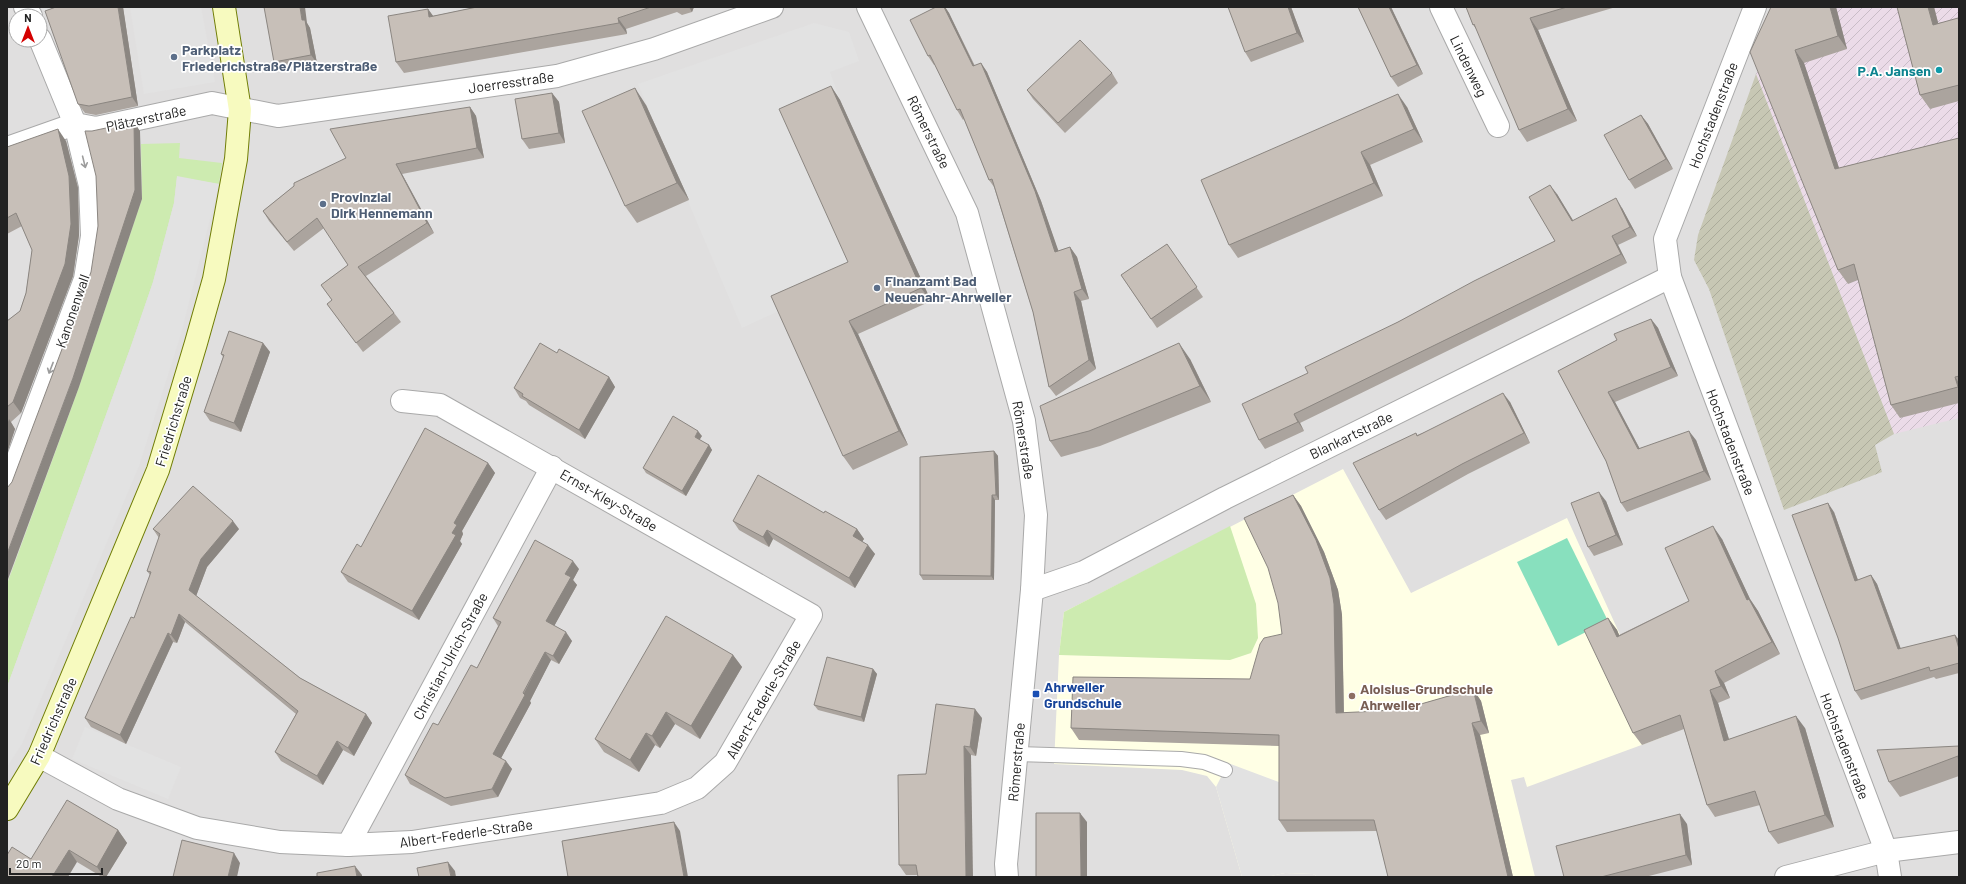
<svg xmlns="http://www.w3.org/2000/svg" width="1966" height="884" font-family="Barlow,sans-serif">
  <defs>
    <pattern id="industrial-furrows" width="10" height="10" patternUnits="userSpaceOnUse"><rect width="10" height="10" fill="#ebdbe8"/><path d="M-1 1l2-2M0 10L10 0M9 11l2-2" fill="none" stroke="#c9bcc7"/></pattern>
    <pattern id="construction-furrows" width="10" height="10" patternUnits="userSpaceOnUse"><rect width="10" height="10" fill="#c7c7b4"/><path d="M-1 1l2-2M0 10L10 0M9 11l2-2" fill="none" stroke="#abab9a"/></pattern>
  </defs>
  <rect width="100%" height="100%" fill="#f2efe9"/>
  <path fill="#e0dfdf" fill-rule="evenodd" d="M7,7h1952v870h-1952zM16,16h24v24h-24z"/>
  <polygon fill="url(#industrial-furrows)" points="1786,7 1959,7 1959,418 1894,434 1756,74"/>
  <polygon fill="#ffffe5" points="1343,469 1411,593 1567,518 1666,736 1527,787 1524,777 1511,780 1535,877 1318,877 1313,874 1285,873 1267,877 1242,877 1216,787 1207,776 1182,770 1054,764 1059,655 1064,612"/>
  <polygon fill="url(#construction-furrows)" points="1756,74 1894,434 1875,445 1882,472 1784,510 1709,289 1694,260 1698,235"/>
  <g fill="#cdebb0">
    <polygon points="180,143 179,158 222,163 219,184 177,177 174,203 153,282 131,346 7,687 7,584 79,387 142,199 141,144"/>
    <polygon points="1230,526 1256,604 1258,638 1251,653 1230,660 1059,655 1064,612"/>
  </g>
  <polygon fill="#88e0be" points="1567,538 1608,621 1558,646 1517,562"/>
  <g fill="#e2e2e2">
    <polygon points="130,7 201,7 215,82 144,94"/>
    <polygon points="814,23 849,32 859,61 830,72 840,100 789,123 857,275 742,328 638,84"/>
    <polygon points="177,176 219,184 181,334 139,466 22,744 7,767 7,687 131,346 153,282 174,203"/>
    <polygon points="85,727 181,767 168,799 72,759"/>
    <polygon points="1228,763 1287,785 1287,832 1343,831 1381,824 1393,877 1318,877 1313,874 1285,873 1267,877 1242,877 1216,787"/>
  </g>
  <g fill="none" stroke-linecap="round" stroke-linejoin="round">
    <defs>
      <polyline id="lane" points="1017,754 1181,759 1204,762 1225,770"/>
      <g id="street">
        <polyline points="25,7 31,16"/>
        <polyline points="868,7 967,213 1024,421 1036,515 1032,590 1006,864 1007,877"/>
        <polyline points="1441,7 1498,126"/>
        <polyline points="1755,7 1665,239 1670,277 1886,851 1890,877"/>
        <polyline points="7,148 75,124 96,128 212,103 278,116 557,76 654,49 772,7"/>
        <polyline points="7,487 85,279 92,236 90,186 75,124 40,39"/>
        <polyline points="1032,590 1084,572 1225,498 1670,277"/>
        <polyline points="39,756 118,799 197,828 280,842 348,845 412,842 661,803 697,788 725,763 811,615 440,405 402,401"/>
        <polyline points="348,845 552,467"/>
        <polyline points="1786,877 1886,851 1959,842"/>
      </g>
      <polyline id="secondary" points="7,809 39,756 158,470 196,343 214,279 236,159 240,110 224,7"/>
    </defs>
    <use href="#lane" stroke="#a9a9a9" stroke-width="16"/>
    <use href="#street" stroke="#a9a9a9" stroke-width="24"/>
    <use href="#secondary" stroke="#707d05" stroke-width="24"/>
    <use href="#lane" stroke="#fff" stroke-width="14"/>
    <use href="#street" stroke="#fff" stroke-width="22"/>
    <use href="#secondary" stroke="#f7fabf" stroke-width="22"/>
  </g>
  <g fill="#aba49e">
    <polygon points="123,7 138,106 96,115 85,113 78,104"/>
    <polygon points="477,7 694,7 692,12 682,15 677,12 626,29 627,34 404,73 396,62 428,9 433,16"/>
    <polygon points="936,7 945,7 949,13 975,66 981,63 987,72 1041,201 1058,251 1070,247 1077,257 1089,299 1081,301 1096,369 1056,396 1049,387 1033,312 994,187 989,180 964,119 963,120 957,110 935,65 934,65 928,56"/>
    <polygon points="1291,7 1304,42 1251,62 1245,52"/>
    <polygon points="1358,7 1391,7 1423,74 1398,87 1391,77"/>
    <polygon points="1466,7 1616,7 1538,30 1577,121 1527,142 1519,130 1477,30 1473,25"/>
    <polygon points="1771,7 1836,7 1847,49 1804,63 1839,168 1959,138 1959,403 1900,418 1891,405 1858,280 1848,284 1838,270"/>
    <polygon points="1897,7 1934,7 1938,23 1959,20 1959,101 1930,109 1920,95"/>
    <polygon points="307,23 310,28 317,63 280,70 274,62"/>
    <polygon points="1112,73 1118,83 1065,133 1033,99 1027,90"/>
    <polygon points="831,86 840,100 931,301 858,334 908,445 853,470 843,456 848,262"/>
    <polygon points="552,93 559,102 565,143 529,149 522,139"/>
    <polygon points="646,105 689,200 637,223 625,206"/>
    <polygon points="470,107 476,116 484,158 402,174 434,233 366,276 401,322 363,352 327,304 332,300 321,285 348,265 324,228 294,251 269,221 263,211 294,186"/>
    <polygon points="1407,107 1423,142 1370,165 1383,196 1238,258 1229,245"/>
    <polygon points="1641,115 1648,124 1673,169 1635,189 1629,180"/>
    <polygon points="66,141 78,188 79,235 73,276 21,413 11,422 15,429 7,453 7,321 20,311 26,293 32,250 22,226 7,234 7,147"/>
    <polygon points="1557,194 1573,221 1622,208 1637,236 1618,245 1627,263 1300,423 1304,431 1265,449 1259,440 1308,373 1398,322 1555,241"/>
    <polygon points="1167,244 1203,297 1157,328 1121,275"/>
    <polygon points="1651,319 1658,328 1678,376 1615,402 1640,449 1696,440 1711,480 1627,512 1621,503 1606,461 1558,371 1617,340"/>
    <polygon points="263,343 270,352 241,432 210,421 204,412 223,357 221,354"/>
    <polygon points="557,353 609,377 615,387 585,439 529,405 526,401 520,398 514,388"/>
    <polygon points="1190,359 1211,402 1100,446 1061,457 1050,441"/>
    <polygon points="1510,402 1530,443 1468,474 1386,520 1379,510 1417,435"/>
    <polygon points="702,436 699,440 709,445 712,450 686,496 646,473 643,468"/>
    <polygon points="994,451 998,456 999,500 995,500 994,580 923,580 920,575"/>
    <polygon points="488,463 495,473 462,531 463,534 460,541 462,544 419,620 348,582 341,572 361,547"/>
    <polygon points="1293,495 1301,506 1324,552 1338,590 1342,615 1344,713 1379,711 1414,706 1473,689 1481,701 1489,733 1480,735 1513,877 1388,877 1377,831 1287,832 1279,820 1279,746 1079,740 1071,728 1250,679 1282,634"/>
    <polygon points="1606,501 1623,545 1594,556 1588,547"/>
    <polygon points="1834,512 1858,580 1871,575 1877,584 1901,649 1955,635 1959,640 1959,673 1936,679 1934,677 1861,700 1855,691"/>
    <polygon points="733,521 857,529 864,539 862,541 875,554 855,588 773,539 769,547 739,530"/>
    <polygon points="153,529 239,529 207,567 196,596 300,678 366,714 372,723 354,756 343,750 323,785 281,761 275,752 296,714 185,622 177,643 173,642 126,744 91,727 85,718 134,618 150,575 147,571 159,538"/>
    <polygon points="1722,539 1750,599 1758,611 1780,654 1724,683 1730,698 1718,703 1729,739 1805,728 1834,827 1778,844 1769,832 1760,805 1715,817 1707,805 1684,729 1642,745 1633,733 1608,618 1617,630 1619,635 1689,601"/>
    <polygon points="579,569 573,580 577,585 554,626 572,641 559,664 551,660 530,701 531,703 501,758 512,769 498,797 451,806 410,784 405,775 477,668 498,626 493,618"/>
    <polygon points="733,655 742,667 700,739 675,724 660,748 655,745 639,772 604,752 595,739"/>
    <polygon points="873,669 877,674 864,722 818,710 814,705"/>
    <polygon points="982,718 976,756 971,755 917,875 906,875 899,865 926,774"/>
    <polygon points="1959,746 1959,776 1900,797 1889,782"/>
    <polygon points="1687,824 1692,865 1645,877 1564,877"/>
    <polygon points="118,830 127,843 106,877 102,877 77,862 31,859"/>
  </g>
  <g fill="#8b8681">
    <polygon points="118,7 123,7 138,106 132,97"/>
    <polygon points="300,7 305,7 307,23 310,28 317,63 311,55 302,20"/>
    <polygon points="689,7 694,7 692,12"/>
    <polygon points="944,7 945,7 949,13 979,76 973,66"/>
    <polygon points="1288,7 1291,7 1304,42 1297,33"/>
    <polygon points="1389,7 1391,7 1423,74 1417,65"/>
    <polygon points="1830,7 1836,7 1847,49 1838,36"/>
    <polygon points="1928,7 1934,7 1942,38 1933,25"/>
    <polygon points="428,9 436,20 429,17"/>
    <polygon points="618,18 626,29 627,34 619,23"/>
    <polygon points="1530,18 1538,30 1577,121 1568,109"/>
    <polygon points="1795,50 1804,63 1844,183 1835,169"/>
    <polygon points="981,63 987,72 1041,201 1062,261 1055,252"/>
    <polygon points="831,86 840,100 931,301 921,288"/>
    <polygon points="635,88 646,105 689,200 677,183"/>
    <polygon points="552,93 559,102 565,143 559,133"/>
    <polygon points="1398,94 1407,107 1423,142 1414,129"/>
    <polygon points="470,107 476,116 484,158 477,148"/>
    <polygon points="1641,115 1648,124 1673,169 1666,159"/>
    <polygon points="134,122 140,131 142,199 79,387 7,582 7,554 73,378"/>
    <polygon points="58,129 66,141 78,188 79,235 73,276 21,413 13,402"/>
    <polygon points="1361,152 1370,165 1383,196 1374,183"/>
    <polygon points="396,164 402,174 434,233 427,223"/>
    <polygon points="1550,185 1557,194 1579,230 1572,221"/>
    <polygon points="1616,198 1622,208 1637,236 1630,227"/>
    <polygon points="1612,236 1618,245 1627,263 1621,254"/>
    <polygon points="1070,247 1077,257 1089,299 1082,289"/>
    <polygon points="1074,292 1081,301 1096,369 1089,360"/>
    <polygon points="1651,319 1658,328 1678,376 1671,367"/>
    <polygon points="849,321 858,334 908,445 899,431"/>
    <polygon points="263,343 270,352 241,432 234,423"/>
    <polygon points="1179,343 1190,359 1211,402 1200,386"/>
    <polygon points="609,377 615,387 585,439 579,430"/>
    <polygon points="1955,377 1959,383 1959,389 1958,387"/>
    <polygon points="1608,392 1615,402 1645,459 1638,449"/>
    <polygon points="1503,393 1510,402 1530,443 1524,433"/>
    <polygon points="1294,414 1300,423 1304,431 1298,422"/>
    <polygon points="9,419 15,429 7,453 7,425"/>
    <polygon points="698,431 702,436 698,442 695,437"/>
    <polygon points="1689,431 1696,440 1711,480 1704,471"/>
    <polygon points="709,445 712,450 686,496 682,491"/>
    <polygon points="994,451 998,456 999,500 996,495"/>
    <polygon points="488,463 495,473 462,531 463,534 460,541 462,544 419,620 412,611 452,533 454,523"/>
    <polygon points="1599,492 1606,501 1623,545 1616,535"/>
    <polygon points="992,495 995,500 994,580 991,576"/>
    <polygon points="1293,495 1301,506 1324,552 1338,590 1342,615 1344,725 1336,713"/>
    <polygon points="1828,503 1834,512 1861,589 1855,581"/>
    <polygon points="233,521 239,529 207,567 195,599 189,590 201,559"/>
    <polygon points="1713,526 1722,539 1750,599 1758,611 1780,654 1772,642 1747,600"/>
    <polygon points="857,529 864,539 860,545 853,536"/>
    <polygon points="767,530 773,539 769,547 763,537"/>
    <polygon points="868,545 875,554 855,588 849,578"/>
    <polygon points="573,561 579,569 573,580 577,585 552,630 546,621 565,574"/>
    <polygon points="1871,575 1877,584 1904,658 1898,649"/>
    <polygon points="179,614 185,622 177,643 171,635"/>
    <polygon points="1608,618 1617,630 1625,649 1617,637"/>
    <polygon points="566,632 572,641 559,664 553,656"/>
    <polygon points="168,633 173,642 126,744 120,735"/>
    <polygon points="1955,635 1959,640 1959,649"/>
    <polygon points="545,652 551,660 530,701 531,703 499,762 493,754"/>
    <polygon points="733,655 742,667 700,739 691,726"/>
    <polygon points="873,669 877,674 864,722 861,717"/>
    <polygon points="1715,671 1724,683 1730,698 1721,686"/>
    <polygon points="1473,689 1481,701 1489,733 1481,721"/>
    <polygon points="1710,690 1718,703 1733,753 1724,741"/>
    <polygon points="975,709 982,718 976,756 970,747"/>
    <polygon points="666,712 675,724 660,748 652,736"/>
    <polygon points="366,714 372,723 354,756 348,748"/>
    <polygon points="1796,716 1805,728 1834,827 1825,815"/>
    <polygon points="1472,723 1480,735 1513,877 1508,877"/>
    <polygon points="646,733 655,745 639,772 630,760"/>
    <polygon points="337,741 343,750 323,785 317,776"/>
    <polygon points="964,746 971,755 973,877 966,877"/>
    <polygon points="506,761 512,769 498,797 492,789"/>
    <polygon points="1080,813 1087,822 1087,877 1081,877"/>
    <polygon points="1680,814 1687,824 1692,865 1686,855"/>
    <polygon points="674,822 680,831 688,877 684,877"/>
    <polygon points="118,830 127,843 106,877 104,877 97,867"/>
    <polygon points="69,850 77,862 68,877 52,877"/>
    <polygon points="234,853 240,863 237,877 228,877"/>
    <polygon points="448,862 455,871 456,877 451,877"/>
    <polygon points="355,866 362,875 362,877 357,877"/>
  </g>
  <g fill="#c7bfb8" stroke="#8b8681">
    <polygon points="56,7 118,7 132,97 89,106 78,104 45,11"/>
    <polygon points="264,7 300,7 302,20 305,20 311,55 274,62"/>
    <polygon points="477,7 651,7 618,18 619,23 396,62 388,16 428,9 429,17"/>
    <polygon points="936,7 944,7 973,66 981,63 1035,191 1055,252 1070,247 1082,289 1074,292 1089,360 1049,387 1033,312 992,179 989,180 960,109 957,110 930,55 928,56 910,20"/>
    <polygon points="1228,7 1288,7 1297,33 1245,52"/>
    <polygon points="1358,7 1389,7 1417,65 1391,77"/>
    <polygon points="1466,7 1567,7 1530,18 1568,109 1519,130 1474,24 1473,25"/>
    <polygon points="1771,7 1830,7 1838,36 1795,50 1835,169 1959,138 1959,376 1955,377 1958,387 1891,405 1854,264 1838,270 1750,52"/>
    <polygon points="1897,7 1928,7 1933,25 1958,18 1959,22 1959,85 1920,95"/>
    <polygon points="1080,40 1112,73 1058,123 1027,90"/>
    <polygon points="831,86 921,288 849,321 899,431 843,456 771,296 848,262 779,109"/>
    <polygon points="635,88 677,183 625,206 582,111"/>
    <polygon points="552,93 559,133 522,139 515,99"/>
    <polygon points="1398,94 1414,129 1361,152 1374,183 1229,245 1201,180"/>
    <polygon points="470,107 477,148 396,164 427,223 358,267 394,313 356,343 327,304 332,300 321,285 348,265 317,218 287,242 263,211 294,186 294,183 346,158 330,129"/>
    <polygon points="1641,115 1666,159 1629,180 1604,135"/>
    <polygon points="134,122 135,190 73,378 7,554 7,488 12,482 91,272 98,226 96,176 85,131 92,131"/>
    <polygon points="58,129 69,176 71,224 65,264 13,402 7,407 7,321 20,311 26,293 32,250 16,213 7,218 7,147"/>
    <polygon points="1550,185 1572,221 1616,198 1630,227 1612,236 1621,254 1294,414 1298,422 1259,440 1242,404 1308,373 1305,367 1398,322 1474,281 1555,241 1529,197"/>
    <polygon points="1167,244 1197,287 1151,319 1121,275"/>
    <polygon points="1651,319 1671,367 1608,392 1638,449 1689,431 1704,471 1621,503 1606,461 1558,371 1617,340 1614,334"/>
    <polygon points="229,331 263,343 234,423 204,412 224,355 221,354"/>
    <polygon points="540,343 557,353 559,349 609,377 579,430 522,396 523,394 514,388"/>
    <polygon points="1179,343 1200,386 1089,431 1050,441 1040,406"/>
    <polygon points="1503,393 1524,433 1462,464 1379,510 1353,463 1416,433 1417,436"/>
    <polygon points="673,416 698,431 695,437 709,445 682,491 643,468"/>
    <polygon points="425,428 488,463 454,523 457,525 452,533 456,535 412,611 341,572 357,544 361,547"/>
    <polygon points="994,451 996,495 992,495 991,576 920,575 920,457"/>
    <polygon points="758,475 824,513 825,511 857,529 853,536 868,545 849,578 767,530 763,537 733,521"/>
    <polygon points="193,486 233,521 201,559 189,590 300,678 366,714 348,748 337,741 317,776 275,752 298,711 179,614 171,635 168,633 120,735 85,718 131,617 134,618 151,572 147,571 160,534 153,529"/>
    <polygon points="1599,492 1616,535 1588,547 1571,503"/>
    <polygon points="1293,495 1316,540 1330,578 1334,604 1336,713 1379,711 1414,706 1473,689 1481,721 1472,723 1508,877 1388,877 1374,820 1279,820 1279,735 1071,728 1073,677 1250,679 1260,644 1264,638 1282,634 1278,603 1268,568 1244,518"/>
    <polygon points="1828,503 1855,581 1871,575 1898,649 1955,635 1959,649 1959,663 1930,671 1929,667 1855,691 1838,638 1792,515"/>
    <polygon points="1713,526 1747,600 1749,599 1772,642 1715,671 1721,686 1710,690 1724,741 1796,716 1825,815 1769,832 1755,791 1707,805 1680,715 1633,733 1584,630 1608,618 1617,637 1689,601 1665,548"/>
    <polygon points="535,540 573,561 565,574 571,577 546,621 566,632 553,656 545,652 523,693 525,695 493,754 506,761 492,789 445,798 405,775 433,723 438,725 471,665 477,668 501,622 493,618"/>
    <polygon points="666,616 733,655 691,726 666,712 652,736 646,733 630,760 595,739"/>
    <polygon points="827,657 873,669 861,717 814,705"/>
    <polygon points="936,704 975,709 970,747 964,746 966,877 918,877 916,865 899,865 898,775 926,774"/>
    <polygon points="1959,746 1959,763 1958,756 1889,782 1877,750"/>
    <polygon points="67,800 118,830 97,867 69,850 52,877 7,877 7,855 12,847 31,859"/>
    <polygon points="1036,813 1080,813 1081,877 1036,877"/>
    <polygon points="1680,814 1686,855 1601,877 1564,877 1556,846"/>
    <polygon points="674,822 684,877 568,877 562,841"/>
    <polygon points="182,840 234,853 228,877 173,877"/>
    <polygon points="448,862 451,877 419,877 417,868"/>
    <polygon points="355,866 357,877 317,877 317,873"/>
  </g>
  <defs><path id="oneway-shaft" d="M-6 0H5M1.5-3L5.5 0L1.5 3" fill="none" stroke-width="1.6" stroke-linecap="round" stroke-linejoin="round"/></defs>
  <g stroke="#9c9c9c">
    <use href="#oneway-shaft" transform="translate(84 162) rotate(76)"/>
    <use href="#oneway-shaft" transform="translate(51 368) rotate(111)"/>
  </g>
  <g fill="#5c6f8a" stroke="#fff" stroke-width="1.5">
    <circle cx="174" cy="57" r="4"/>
    <circle cx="323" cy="204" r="4"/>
    <circle cx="877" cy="288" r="4"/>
  </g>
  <circle fill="#0f9aa8" stroke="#fff" stroke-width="1.5" cx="1939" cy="70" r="4"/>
  <rect fill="#1a4fb4" stroke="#fff" stroke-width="1.5" x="1032" y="690" width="8" height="8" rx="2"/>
  <circle fill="#8d6e63" stroke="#fff" stroke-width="1.5" cx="1352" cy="696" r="4"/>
  <g text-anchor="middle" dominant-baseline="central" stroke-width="3.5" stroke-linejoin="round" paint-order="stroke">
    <g font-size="14" font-weight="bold" fill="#4e5e75" stroke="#fff" text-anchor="start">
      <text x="182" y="49">Parkplatz<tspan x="182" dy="16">Friederichstraße/Plätzerstraße</tspan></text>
      <text x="331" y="196">Provinzial<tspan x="331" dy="16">Dirk Hennemann</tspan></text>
      <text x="885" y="280">Finanzamt Bad<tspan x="885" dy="16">Neuenahr-Ahrweiler</tspan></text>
    </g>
    <g font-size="14" fill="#222" stroke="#fff">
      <text transform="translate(1469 66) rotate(64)">Lindenweg</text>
      <text transform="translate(511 82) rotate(-8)">Joerresstraße</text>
      <text transform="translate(1713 115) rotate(-69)">Hochstadenstraße</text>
      <text transform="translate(146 118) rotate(-12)">Plätzerstraße</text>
      <text transform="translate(929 132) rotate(64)">Römerstraße</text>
      <text transform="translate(72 311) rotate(-71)">Kanonenwall</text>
      <text transform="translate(173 421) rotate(-73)">Friedrichstraße</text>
      <text transform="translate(1351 435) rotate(-26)">Blankartstraße</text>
      <text transform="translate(1024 440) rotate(81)">Römerstraße</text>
      <text transform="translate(1731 442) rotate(69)">Hochstadenstraße</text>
      <text transform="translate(609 500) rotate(30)">Ernst-Kley-Straße</text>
      <text transform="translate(450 656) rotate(-62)">Christian-Ulrich-Straße</text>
      <text transform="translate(763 699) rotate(-60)">Albert-Federle-Straße</text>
      <text transform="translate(53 721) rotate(-66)">Friedrichstraße</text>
      <text transform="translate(1845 746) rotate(69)">Hochstadenstraße</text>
      <text transform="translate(1016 762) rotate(-85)">Römerstraße</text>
      <text transform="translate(466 833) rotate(-8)">Albert-Federle-Straße</text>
    </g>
    <g font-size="14" font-weight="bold" fill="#0d838f" stroke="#fff" text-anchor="end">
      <text x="1931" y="70">P.A. Jansen</text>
    </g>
    <g font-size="14" font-weight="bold" fill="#164399" stroke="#fff" text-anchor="start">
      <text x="1044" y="686">Ahrweiler<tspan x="1044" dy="16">Grundschule</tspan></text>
    </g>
    <g font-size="14" font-weight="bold" fill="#785e54" stroke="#fff" text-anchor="start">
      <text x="1360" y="688">Aloisius-Grundschule<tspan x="1360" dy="16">Ahrweiler</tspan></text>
    </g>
  </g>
  <rect width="1966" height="884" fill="none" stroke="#222222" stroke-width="16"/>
  <g transform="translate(28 28)"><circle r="19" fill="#ffffff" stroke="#a7a7a7"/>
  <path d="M0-3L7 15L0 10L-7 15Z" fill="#d40000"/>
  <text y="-6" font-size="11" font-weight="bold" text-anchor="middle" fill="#222222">N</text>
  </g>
  <path d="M10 868v6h92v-6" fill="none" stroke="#222222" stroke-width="2"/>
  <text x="16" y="868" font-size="12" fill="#222222" stroke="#ffffff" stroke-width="3" paint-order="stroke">20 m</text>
</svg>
